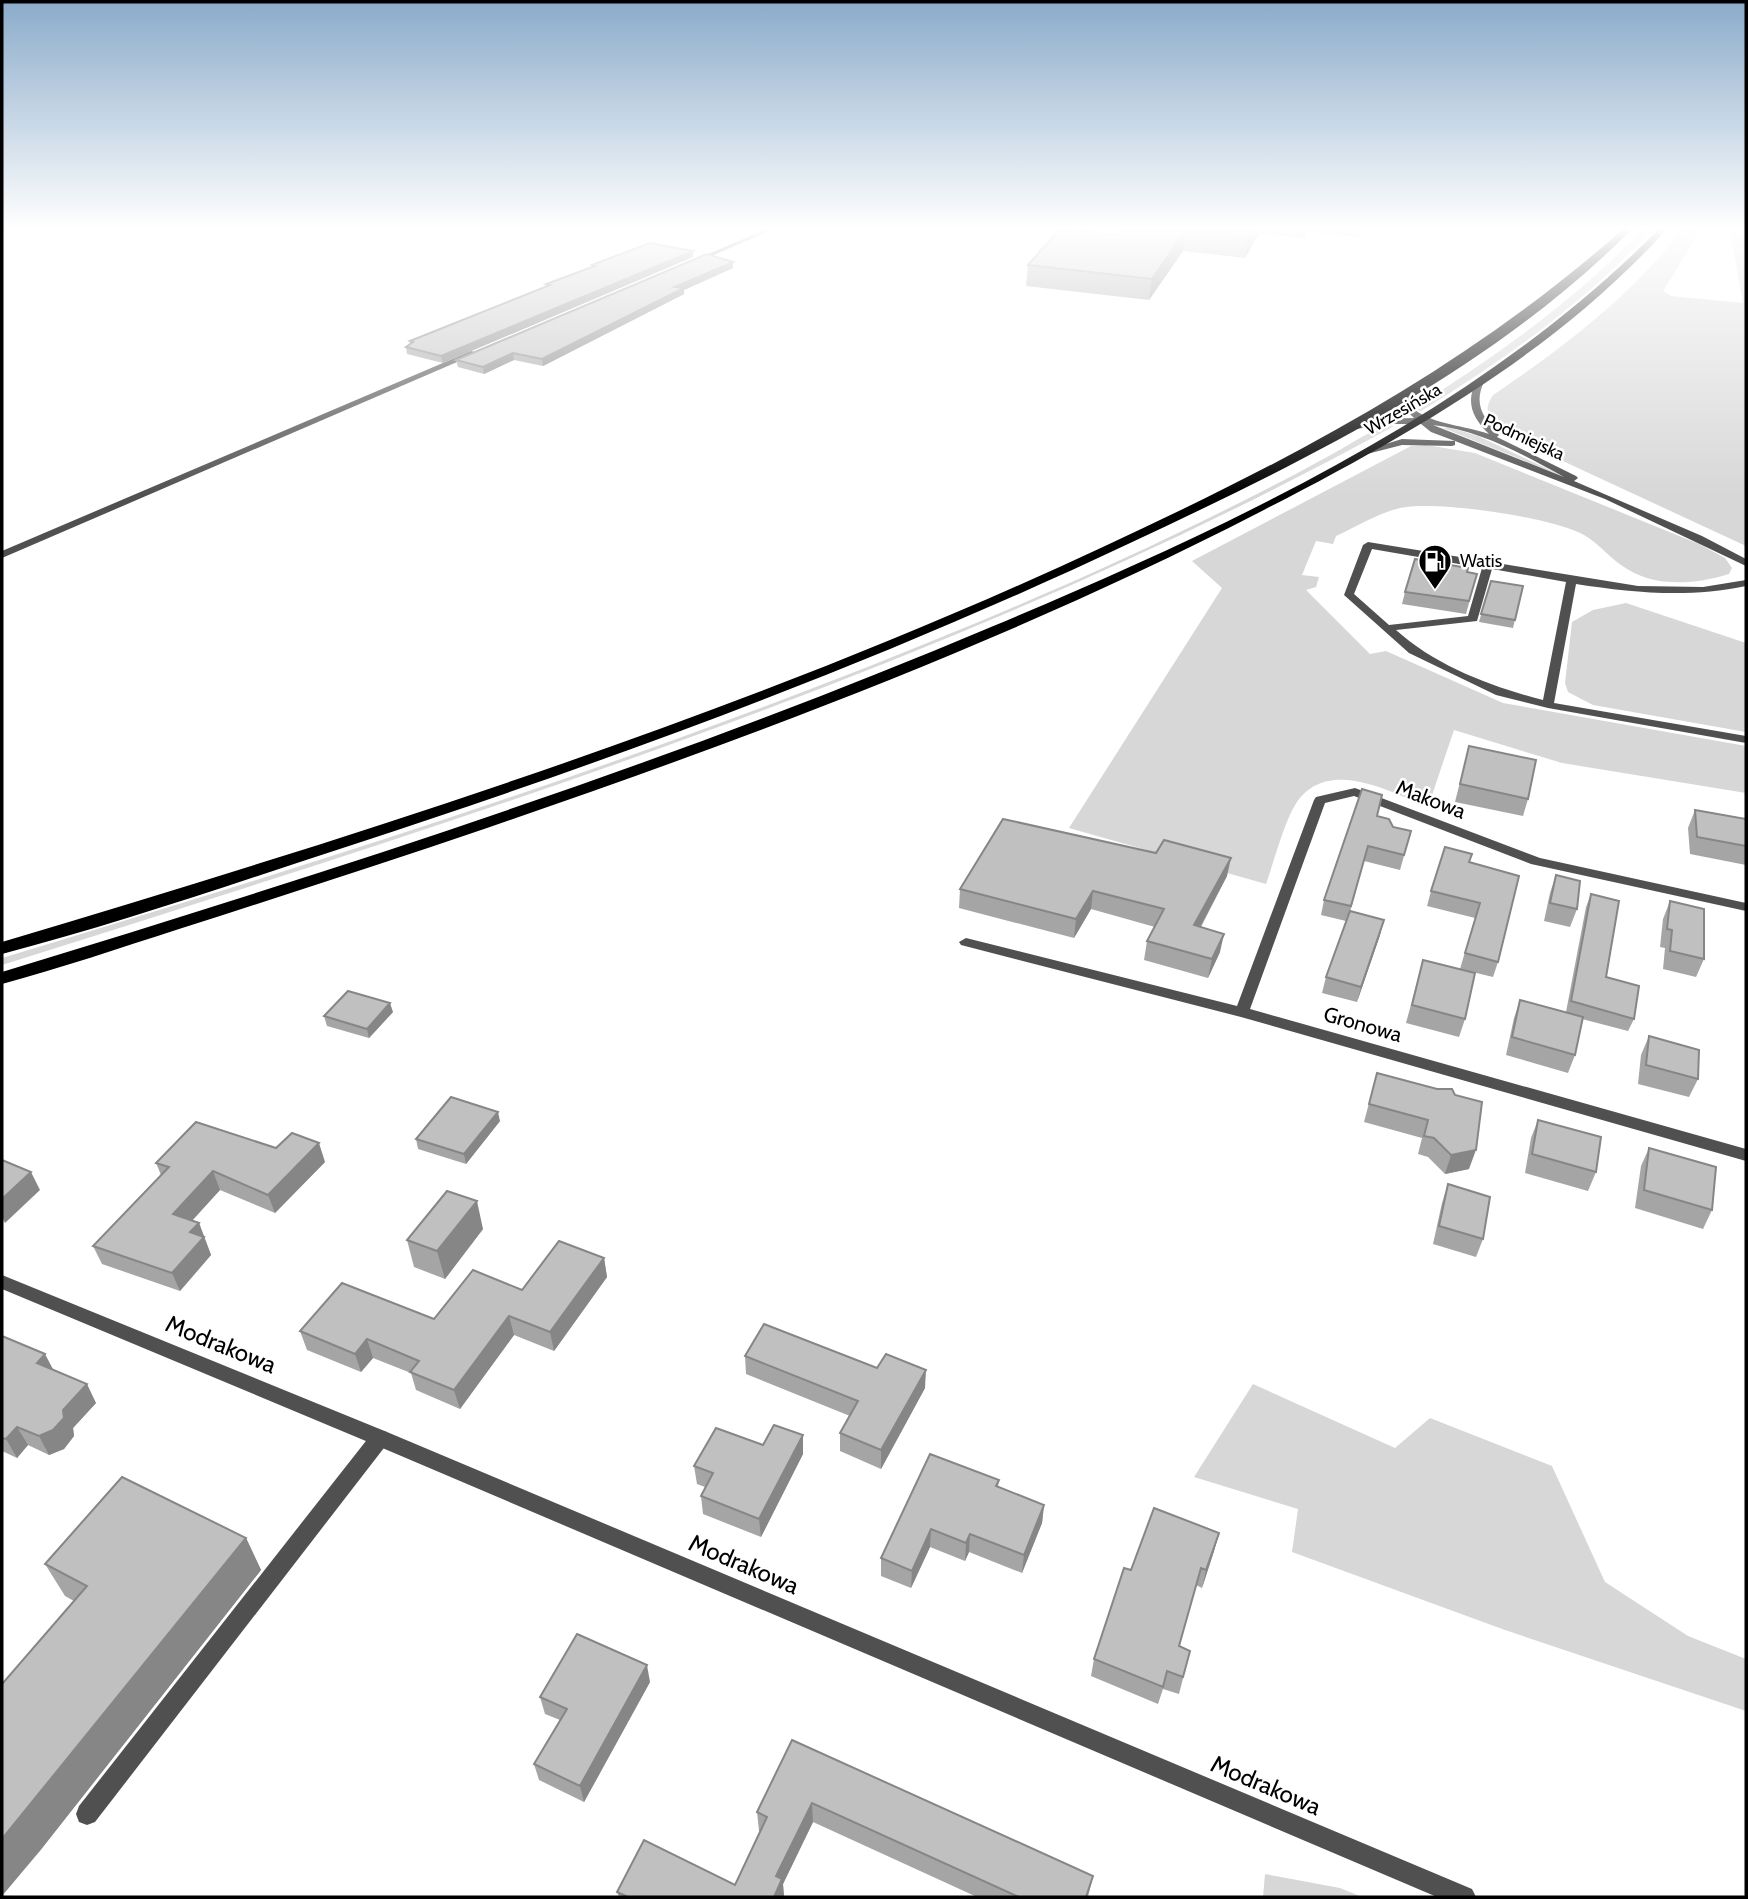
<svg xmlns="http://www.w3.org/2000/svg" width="1748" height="1899" font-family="Cabin,sans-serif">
  <rect width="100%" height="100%" fill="#fff"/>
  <g fill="#d7d7d7">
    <path d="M1642,230h9c-66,73 -146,129 -230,181l-4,-1v-4c82,-52 158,-106 225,-176z"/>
    <path d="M1680,230h21l-38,61 8,5 72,7 -13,-73h11l5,17v299l-235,-109c-16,-12 -32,-22 -18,-42 60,-40 147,-105 187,-165z"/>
    <path d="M1386,426h8c-439,241 -917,389 -1392,539v-7c329,-99 657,-203 974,-335 89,-37 178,-77 265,-121 28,-14 57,-29 86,-45 19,-10 38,-24 59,-31z"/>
    <polygon points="1448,427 1478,436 1567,478 1443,428"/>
    <path d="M1426,445l49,8 224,91 26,14 7,10 -3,6c-35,11 -77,14 -108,-9 -13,-9 -24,-23 -37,-30 -32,-18 -149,-35 -184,-27 -22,5 -44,19 -64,28l-3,8 -17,-3 -14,34 17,2 -3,10 -10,3 64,64 16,-3 117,52 243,43v47l-184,-30 -108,-33 -26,77c-38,-15 -99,-50 -131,-5 -12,17 -23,60 -31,82l-197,-56 153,-240 -30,-27 219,-115z"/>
    <polygon points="1626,603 1746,643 1746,732 1593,705 1568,692 1565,683 1572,622 1593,610"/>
    <polygon points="1253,1384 1395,1448 1430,1418 1552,1466 1605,1582 1688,1636 1746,1659 1746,1711 1505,1630 1292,1552 1298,1509 1194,1477"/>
    <polygon points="1265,1874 1340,1888 1362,1897 1263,1897"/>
  </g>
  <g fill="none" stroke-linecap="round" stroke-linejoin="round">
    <g fill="#505050" fill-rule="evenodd">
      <path d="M1368,542l270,44 65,1 43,-7v6c-57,12 -112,7 -170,-2l-22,119 192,33v7l-198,-35 -52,-13 -87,-42 -65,-58 19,-50zM1372,549l110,19 -14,48 -79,9 -35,-31zM1492,569l74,13 -23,118c-51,-13 -107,-34 -147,-70l81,-9z"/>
      <polygon points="380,1430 387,1432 389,1438 387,1444 95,1822 87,1825 79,1822 76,1814 79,1806 373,1432"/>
    </g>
    <g fill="#505050" fill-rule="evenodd">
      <polygon points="764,230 772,230 695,263 690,262"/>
      <polygon points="471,351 478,353 2,558 2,551"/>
      <polygon points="1355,788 1540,858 1746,903 1746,911 1531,864 1354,796 1325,803 1250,1009 1746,1149 1746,1161 1241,1017 961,945 959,942 966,938 1237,1006 1314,800 1316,797"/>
      <polygon points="2,1275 387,1432 1472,1889 1476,1897 1437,1897 373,1444 2,1289"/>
    </g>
    <path fill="#505050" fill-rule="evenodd" d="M1477,380l7,2c-11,23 0,36 15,53l-2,2 79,39 2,2 -4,3 128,55 44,23v7l-141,-67 -150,-58v4l-3,1 -50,-1 -35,9 -4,-3 39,-12 53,2 -24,-9 -10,-8h-38l-31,6 -4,-3 35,-8 31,-1 -7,-7v-19l4,-2 4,2v18c18,14 51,16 74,24 -17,-16 -24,-33 -12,-54zM1433,425c47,5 91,30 131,52z"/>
    <g fill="#000" fill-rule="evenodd">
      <path d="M1622,230h9c-139,140 -326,231 -503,314 -250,118 -510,214 -773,300 -117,38 -234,79 -353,110v-12c374,-112 748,-230 1103,-396 189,-88 360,-177 517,-316z"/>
      <path d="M1658,230h8c-112,124 -262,208 -408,283 -247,127 -509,225 -771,315 -103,35 -205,68 -308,101 -59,19 -118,39 -177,55v-12c334,-102 667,-209 989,-345 234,-98 486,-214 667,-397z"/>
    </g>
  </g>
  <g fill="#a5a5a5">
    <polygon points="1121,230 1362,230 1359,237 1307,232 1304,238 1259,233 1245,258 1183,251 1149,300 1026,286 1028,265 1117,235"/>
    <polygon points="693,257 443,363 407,354 406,347 410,344 410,341 547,287 546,284 592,267 592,265"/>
    <polygon points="733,262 733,268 684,290 684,294 543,366 514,360 484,374 458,367 456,360"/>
    <polygon points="1477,574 1466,614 1402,604 1405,592"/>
    <polygon points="1491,581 1523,586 1513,628 1479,622"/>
    <polygon points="1469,746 1528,799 1523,816 1455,802"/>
    <polygon points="1695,810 1746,819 1746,865 1690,854 1688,828"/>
    <polygon points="1377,816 1393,827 1411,831 1400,870 1364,861 1350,912 1380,935 1357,1002 1322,993 1326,977 1346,921 1321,915 1324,900"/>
    <polygon points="1469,862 1498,962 1493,977 1460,969 1475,918 1427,906 1431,891"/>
    <polygon points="1556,875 1577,909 1570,927 1544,921 1550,893"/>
    <polygon points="1227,876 1201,927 1220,952 1208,978 1144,960 1147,941 1155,927 1091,909 1074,938 959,908 960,889"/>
    <polygon points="1591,894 1606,977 1634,1019 1628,1031 1582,1019 1575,1055 1568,1073 1506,1055 1514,1018 1520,1000 1566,1012 1586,907"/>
    <polygon points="1670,901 1704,959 1696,977 1663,969 1665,948 1660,947 1663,919"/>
    <polygon points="1423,960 1465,1019 1459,1037 1406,1023"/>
    <polygon points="393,1012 369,1038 327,1026 324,1016"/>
    <polygon points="1649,1036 1698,1079 1689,1097 1638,1084 1641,1055"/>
    <polygon points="1377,1073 1437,1089 1469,1169 1445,1174 1428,1157 1418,1154 1422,1138 1364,1122"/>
    <polygon points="1538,1120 1596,1172 1588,1191 1525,1173 1531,1138"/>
    <polygon points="500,1121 466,1164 418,1149 416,1139"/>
    <polygon points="276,1148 325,1162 275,1213 220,1190 192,1220 199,1223 211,1255 180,1291 102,1264 93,1246 161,1175 156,1163"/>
    <polygon points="1649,1148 1712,1210 1703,1229 1635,1208 1641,1166"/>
    <polygon points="1448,1184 1483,1239 1476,1257 1433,1244 1442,1203"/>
    <polygon points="483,1229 445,1279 414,1267 407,1240"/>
    <polygon points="604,1258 607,1277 554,1351 514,1335 460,1409 416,1390 411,1373 373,1358 361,1372 307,1350 300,1331 434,1319 522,1290"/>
    <polygon points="2,1336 54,1370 96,1403 73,1428 74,1436 64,1449 49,1455 28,1445 17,1458 2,1451"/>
    <polygon points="745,1356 925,1388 881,1469 840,1451 840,1433 850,1416 746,1374"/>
    <polygon points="803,1435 803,1454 761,1537 703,1514 701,1496 705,1487 697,1484 694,1466 763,1445"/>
    <polygon points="999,1480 998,1487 1044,1505 1042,1523 1022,1573 969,1552 965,1561 930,1547 911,1588 881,1576 881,1558"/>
    <polygon points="1219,1533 1214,1551 1202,1588 1196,1585 1179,1647 1190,1651 1179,1694 1163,1689 1158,1704 1091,1676 1094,1659 1131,1570"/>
    <polygon points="246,1538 261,1570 39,1852 74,1601 65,1596 45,1564"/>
    <polygon points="650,1682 584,1802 539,1780 534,1764 560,1720 545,1714 540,1697"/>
    <polygon points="792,1740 1093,1876 1088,1897 977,1897 813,1822 783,1884 784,1897 619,1897 617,1892 735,1885 760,1832 759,1831 757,1812"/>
  </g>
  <g fill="#868686">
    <polygon points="1252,230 1260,230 1259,233 1245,258 1248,237"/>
    <polygon points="1185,231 1183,251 1149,300 1152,279"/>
    <polygon points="693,251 693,257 443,363 441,356"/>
    <polygon points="733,262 733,268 684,290 684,294 543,366 542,359 675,287"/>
    <polygon points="513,353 514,360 484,374 483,367"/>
    <polygon points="1231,858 1227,876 1191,944 1194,925"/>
    <polygon points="1093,891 1091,909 1074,938 1076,919"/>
    <polygon points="1384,920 1380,935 1357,1002 1361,987"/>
    <polygon points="1224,934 1220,952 1208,978 1212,959"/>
    <polygon points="390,1003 393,1012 369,1038 367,1029"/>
    <polygon points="498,1112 500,1121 466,1164 464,1154"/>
    <polygon points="319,1143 325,1162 275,1213 268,1195"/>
    <polygon points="1476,1150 1469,1169 1445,1174 1451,1155"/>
    <polygon points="213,1171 220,1190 181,1233 173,1214"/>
    <polygon points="31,1172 40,1190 5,1223 2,1217 2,1199"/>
    <polygon points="477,1201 483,1229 445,1279 437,1251"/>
    <polygon points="199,1223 211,1255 180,1291 172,1273 190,1232"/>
    <polygon points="604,1258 607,1277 554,1351 550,1332"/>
    <polygon points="509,1316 514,1335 460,1409 454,1390"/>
    <polygon points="367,1339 373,1358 361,1372 355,1354"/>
    <polygon points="45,1354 55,1373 37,1363"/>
    <polygon points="926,1370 925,1388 881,1469 881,1450"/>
    <polygon points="87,1384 96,1403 73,1428 74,1436 64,1449 49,1455 39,1436"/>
    <polygon points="17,1427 28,1445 17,1458 6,1439"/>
    <polygon points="803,1435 803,1454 761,1537 759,1519"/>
    <polygon points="1044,1505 1042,1523 1022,1573 1024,1555"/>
    <polygon points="931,1529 930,1547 911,1588 912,1571"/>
    <polygon points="1219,1533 1214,1551 1202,1588 1206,1570"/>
    <polygon points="970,1534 969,1552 965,1561 966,1543"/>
    <polygon points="246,1538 261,1570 39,1852 2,1896 2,1839"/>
    <polygon points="647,1665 650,1682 584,1802 580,1786"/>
    <polygon points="812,1803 813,1822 783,1884 784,1897 774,1897 776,1876"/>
  </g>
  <g fill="#c0c0c0" stroke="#868686" stroke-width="2">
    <polygon points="1059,230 1071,230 1117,235 1121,230 1252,230 1248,237 1185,231 1152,279 1028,265"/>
    <polygon points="650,243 693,251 441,356 406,347 413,342 410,341 550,285 546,284 595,266 592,265"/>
    <polygon points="707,254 733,262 675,287 684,288 542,359 513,353 483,367 456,360"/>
    <polygon points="1415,559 1468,568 1467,572 1477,574 1469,601 1405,592"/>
    <polygon points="1491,581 1523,586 1515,620 1481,614"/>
    <polygon points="1469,746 1536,760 1528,799 1460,784"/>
    <polygon points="1362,789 1382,795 1377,816 1389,819 1393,827 1411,831 1404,855 1368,846 1351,906 1324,900"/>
    <polygon points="1695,810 1746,819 1746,846 1697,837"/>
    <polygon points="1003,819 1156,853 1164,840 1231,858 1194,925 1224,934 1212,959 1147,941 1164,909 1093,891 1076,919 960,889"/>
    <polygon points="1445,847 1472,854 1469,862 1519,876 1498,962 1465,953 1480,903 1431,891"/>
    <polygon points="1556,875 1580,881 1577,909 1550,903"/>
    <polygon points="1591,894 1619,901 1606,977 1639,986 1634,1019 1571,1001"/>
    <polygon points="1670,901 1704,909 1704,959 1670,951 1672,930 1667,929"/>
    <polygon points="1350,911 1384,920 1361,987 1326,977"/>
    <polygon points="1423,960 1475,973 1465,1019 1412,1005"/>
    <polygon points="348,991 390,1003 367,1029 324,1016"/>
    <polygon points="1520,1000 1583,1017 1575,1055 1512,1037"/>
    <polygon points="1649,1036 1699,1050 1698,1079 1646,1065"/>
    <polygon points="1377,1073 1437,1089 1452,1089 1455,1095 1482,1102 1476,1150 1451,1155 1434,1138 1424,1136 1428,1120 1369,1104"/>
    <polygon points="451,1097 498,1112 464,1154 416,1139"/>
    <polygon points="1538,1120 1601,1137 1596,1172 1532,1154"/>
    <polygon points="196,1122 276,1148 292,1133 319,1143 268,1195 213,1171 173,1214 199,1223 190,1232 204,1237 172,1273 93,1246 169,1167 156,1163"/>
    <polygon points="1649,1148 1716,1167 1712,1210 1644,1190"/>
    <polygon points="2,1160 31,1172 2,1199"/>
    <polygon points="1448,1184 1490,1197 1483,1239 1439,1226"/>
    <polygon points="447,1191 477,1201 437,1251 407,1240"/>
    <polygon points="559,1241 604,1258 550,1332 509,1316 454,1390 410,1372 419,1361 367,1339 355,1354 300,1331 342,1283 434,1319 473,1270 522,1290"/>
    <polygon points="764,1324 877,1368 886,1354 926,1370 881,1450 840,1433 858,1401 745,1356"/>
    <polygon points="2,1336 45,1354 37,1363 87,1384 63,1410 64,1418 53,1430 39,1436 17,1427 6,1439 2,1438"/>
    <polygon points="774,1425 803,1435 759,1519 701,1496 713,1473 694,1466 716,1428 763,1445"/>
    <polygon points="930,1454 999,1480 996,1486 1044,1505 1024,1555 970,1534 966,1543 931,1529 912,1571 881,1558"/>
    <polygon points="122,1477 246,1538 2,1839 2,1684 87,1586 45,1564"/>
    <polygon points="1154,1508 1219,1533 1206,1570 1201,1568 1179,1646 1190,1651 1183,1677 1167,1671 1163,1687 1094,1659 1124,1568 1131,1570"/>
    <polygon points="577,1634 647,1665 580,1786 534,1764 567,1709 540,1697"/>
    <polygon points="792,1740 1093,1876 1086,1897 1019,1897 812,1803 776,1876 782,1879 774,1897 628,1897 617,1892 644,1840 735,1885 767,1817 757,1812"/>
  </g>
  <linearGradient id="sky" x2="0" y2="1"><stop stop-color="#8aabca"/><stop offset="0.46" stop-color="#fff"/><stop offset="1" stop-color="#fff" stop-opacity="0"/></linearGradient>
  <rect width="1748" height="496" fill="url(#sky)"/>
  <defs>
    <symbol id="fuel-pin" viewBox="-11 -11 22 30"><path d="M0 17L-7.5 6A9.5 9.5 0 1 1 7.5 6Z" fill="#000" stroke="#fff"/><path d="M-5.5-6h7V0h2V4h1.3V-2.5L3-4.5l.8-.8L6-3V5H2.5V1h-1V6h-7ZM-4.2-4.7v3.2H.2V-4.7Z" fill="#fff"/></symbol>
  </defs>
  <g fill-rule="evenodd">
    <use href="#fuel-pin" x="1416" y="542" width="38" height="52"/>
  </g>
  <g text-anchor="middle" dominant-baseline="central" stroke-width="5" stroke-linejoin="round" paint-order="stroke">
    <g font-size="18" fill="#000" stroke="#fff">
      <text transform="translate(1403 409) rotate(-30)">Wrzesińska</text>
      <text transform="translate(1524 437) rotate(25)">Podmiejska</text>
    </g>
    <g font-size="18" fill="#000" stroke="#fff" text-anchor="start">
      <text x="1460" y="561">Watis</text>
    </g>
    <g font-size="21" fill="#000" stroke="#fff">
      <text transform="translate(1431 799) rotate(21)">Makowa</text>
      <text transform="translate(1363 1024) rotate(16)">Gronowa</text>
    </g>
    <g font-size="24" fill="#000" stroke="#fff">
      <text transform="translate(221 1344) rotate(22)">Modrakowa</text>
      <text transform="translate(744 1564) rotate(23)">Modrakowa</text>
      <text transform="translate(1266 1785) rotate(23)">Modrakowa</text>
    </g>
  </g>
  <rect width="1748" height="1899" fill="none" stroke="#000000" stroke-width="7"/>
</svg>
